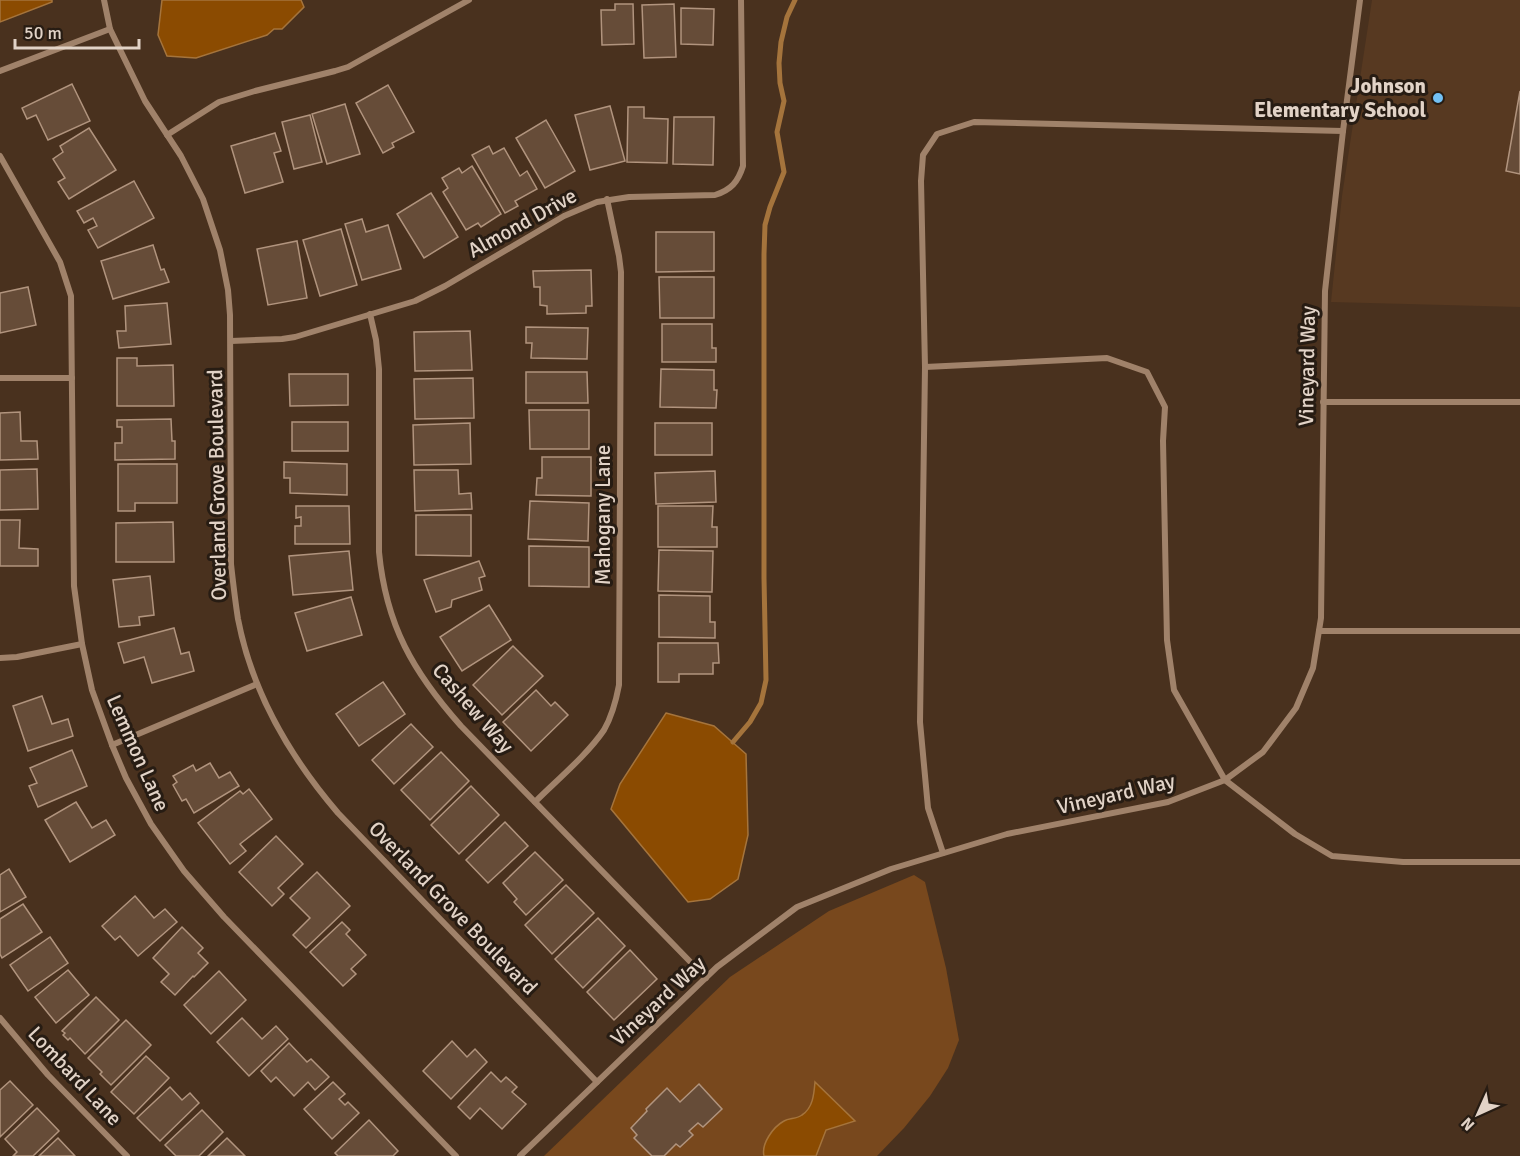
<svg xmlns="http://www.w3.org/2000/svg" width="1520" height="1156" font-family="Signika,sans-serif">
  <rect width="100%" height="100%" fill="#49311e"/>
  <polygon fill="#573921" points="1372,0 1520,0 1520,307 1331,302 1342,196"/>
  <polygon fill="#78481d" points="914,875 925,882 946,968 959,1040 948,1068 930,1096 904,1128 877,1156 544,1156 730,977 829,911"/>
  <g fill="#8b4b01" stroke="#a5743c" stroke-width="1.5">
    <polygon points="0,0 52,0 52,2 0,22"/>
    <polygon points="162,0 301,0 304,7 282,29 274,29 267,35 196,58 167,56 158,35"/>
    <polygon points="666,713 714,726 746,754 748,835 738,879 710,899 688,902 611,809 620,784"/>
    <path d="M815,1082l40,39 -29,9 -10,26h-52c-3,-12 9,-29 20,-35 5,-3 13,-2 18,-6 11,-7 12,-21 13,-33z"/>
  </g>
  <g fill="none" stroke-linecap="round" stroke-linejoin="round">
    <polyline stroke="#a5743c" stroke-width="5" points="733,742 750,722 761,703 766,680 764,578 764,254 765,225 770,207 784,172 777,132 784,101 780,83 779,63 781,42 787,17 795,0"/>
  </g>
  <g fill="#664c38" stroke="#b1947e" stroke-width="1.5">
    <polygon points="615,4 633,4 634,44 602,45 601,10 615,10"/>
    <polygon points="674,4 676,57 644,58 642,5"/>
    <polygon points="681,8 714,9 713,45 681,44"/>
    <polygon points="72,84 90,121 48,140 36,115 27,119 22,108"/>
    <polygon points="388,85 414,132 392,143 394,147 383,153 356,103"/>
    <polygon points="1520,91 1520,174 1506,171"/>
    <polygon points="345,104 360,154 327,164 312,114"/>
    <polygon points="610,106 625,161 590,170 575,115"/>
    <polygon points="628,107 644,107 644,118 668,119 667,163 627,162"/>
    <polygon points="310,115 322,162 294,169 282,122"/>
    <polygon points="674,117 714,117 713,165 673,164"/>
    <polygon points="546,120 575,171 545,188 516,138"/>
    <polygon points="89,128 116,170 69,199 58,182 65,178 53,159 63,152 60,146"/>
    <polygon points="275,133 281,151 274,153 283,182 245,193 231,146"/>
    <polygon points="489,146 493,154 504,148 520,176 527,171 537,189 515,201 518,206 505,213 472,155"/>
    <polygon points="472,166 501,214 481,227 478,223 466,230 443,192 448,188 442,178 459,168 462,173"/>
    <polygon points="134,181 154,218 98,248 88,230 97,226 93,218 84,223 77,211"/>
    <polygon points="431,193 458,237 424,258 397,214"/>
    <polygon points="362,219 366,232 388,225 401,269 362,280 345,224"/>
    <polygon points="341,229 357,285 320,296 303,240"/>
    <polygon points="656,232 714,232 714,271 656,272"/>
    <polygon points="297,241 307,298 268,305 257,249"/>
    <polygon points="153,245 161,270 164,269 169,282 113,299 101,261"/>
    <polygon points="591,270 592,306 586,306 586,313 547,314 547,306 540,305 540,287 534,287 533,271"/>
    <polygon points="659,277 714,277 714,318 660,318"/>
    <polygon points="28,287 36,325 0,333 0,293"/>
    <polygon points="167,303 171,344 119,348 117,331 126,331 125,306"/>
    <polygon points="662,324 712,324 712,348 716,348 716,362 662,362"/>
    <polygon points="526,327 588,328 587,359 531,358 532,343 526,343"/>
    <polygon points="470,331 472,370 415,371 414,332"/>
    <polygon points="117,358 137,358 137,366 173,365 174,406 117,406"/>
    <polygon points="661,369 714,370 714,390 717,390 716,408 660,407"/>
    <polygon points="526,372 587,372 588,403 526,403"/>
    <polygon points="289,374 348,374 348,405 290,406"/>
    <polygon points="473,378 474,418 415,419 414,379"/>
    <polygon points="529,410 589,410 589,449 530,449"/>
    <polygon points="20,412 21,441 37,441 38,459 0,460 0,413"/>
    <polygon points="171,419 172,441 175,441 175,459 115,460 115,443 122,443 122,427 117,427 117,420"/>
    <rect x="292" y="422" width="56" height="29"/>
    <polygon points="470,423 471,464 414,465 413,425"/>
    <rect x="655" y="423" width="57" height="32"/>
    <polygon points="542,457 591,457 591,496 536,495 537,478 542,478"/>
    <polygon points="284,462 347,464 347,495 290,493 290,478 284,478"/>
    <polygon points="118,464 177,464 177,503 135,503 135,511 118,511"/>
    <polygon points="37,469 38,509 0,510 0,470"/>
    <polygon points="414,470 458,470 459,494 471,493 472,509 415,511"/>
    <polygon points="715,471 716,502 656,504 655,473"/>
    <polygon points="530,501 589,503 588,541 528,539"/>
    <polygon points="296,506 349,506 350,544 295,544 295,526 301,526 301,517 296,518"/>
    <polygon points="658,506 713,506 712,527 717,527 717,547 658,547"/>
    <polygon points="416,515 471,515 471,556 416,555"/>
    <polygon points="0,520 20,520 19,548 38,549 38,566 0,566"/>
    <polygon points="173,522 174,562 116,562 116,523"/>
    <polygon points="529,546 589,547 589,587 529,586"/>
    <polygon points="659,550 713,551 712,592 658,591"/>
    <polygon points="349,551 353,590 293,595 289,556"/>
    <polygon points="479,561 485,576 479,578 482,590 452,600 451,607 436,612 424,580"/>
    <polygon points="150,576 154,615 139,617 140,625 119,627 113,580"/>
    <polygon points="659,595 710,596 710,622 715,622 715,638 659,637"/>
    <polygon points="351,597 362,635 307,651 295,613"/>
    <polygon points="489,605 511,640 462,671 440,637"/>
    <polygon points="174,628 181,654 189,652 194,671 152,683 144,657 124,663 118,643"/>
    <polygon points="658,643 718,643 719,663 713,663 713,674 679,674 679,682 658,682"/>
    <polygon points="513,646 543,676 502,715 473,685"/>
    <polygon points="383,682 405,714 359,746 336,714"/>
    <polygon points="536,690 551,706 555,702 568,715 531,751 503,722"/>
    <polygon points="42,696 52,724 68,719 73,736 28,751 13,706"/>
    <polygon points="411,724 433,747 394,784 372,760"/>
    <polygon points="72,750 87,786 38,807 29,786 37,783 30,768"/>
    <polygon points="441,752 469,781 430,820 401,790"/>
    <polygon points="210,763 219,778 230,772 239,786 194,813 186,799 182,801 173,785 177,782 173,776 193,765 196,771"/>
    <polygon points="471,786 499,815 459,854 431,825"/>
    <polygon points="249,789 272,819 240,844 246,851 230,864 198,823 240,791 243,794"/>
    <polygon points="76,802 92,828 106,820 115,835 70,862 45,820"/>
    <polygon points="505,822 528,846 488,883 466,860"/>
    <polygon points="276,836 303,864 278,888 284,894 272,906 239,872"/>
    <polygon points="535,852 563,880 526,915 514,902 517,899 503,883"/>
    <polygon points="9,869 26,897 0,912 0,875"/>
    <polygon points="317,872 350,906 306,948 293,935 310,918 290,898"/>
    <polygon points="566,885 594,913 552,954 525,925"/>
    <polygon points="135,896 154,918 165,909 177,922 138,956 120,936 115,940 102,926"/>
    <polygon points="23,904 42,932 2,958 0,954 0,919"/>
    <polygon points="598,918 625,946 583,988 555,959"/>
    <polygon points="342,922 350,930 346,934 366,955 351,969 356,974 343,986 310,952"/>
    <polygon points="182,927 203,948 198,953 208,963 194,977 193,976 175,995 161,982 169,974 153,958"/>
    <polygon points="50,937 68,963 28,991 10,965"/>
    <polygon points="630,950 657,979 614,1020 587,992"/>
    <polygon points="68,970 89,995 56,1023 35,997"/>
    <polygon points="219,971 246,1000 211,1034 184,1005"/>
    <polygon points="96,997 119,1020 85,1054 70,1038 68,1040 63,1035 65,1033 62,1031"/>
    <polygon points="242,1018 262,1039 276,1026 288,1039 249,1076 217,1042"/>
    <polygon points="126,1020 151,1045 111,1085 100,1074 102,1072 88,1058"/>
    <polygon points="452,1041 467,1057 475,1049 487,1062 451,1099 423,1071"/>
    <polygon points="289,1043 307,1062 311,1059 329,1077 315,1090 308,1082 294,1096 276,1077 271,1082 261,1071"/>
    <polygon points="146,1056 169,1078 134,1114 111,1092"/>
    <polygon points="491,1072 501,1082 506,1077 517,1087 512,1092 526,1104 502,1129 480,1108 470,1119 458,1107"/>
    <polygon points="10,1081 33,1105 0,1137 0,1090"/>
    <polygon points="333,1082 345,1094 339,1099 345,1105 348,1102 359,1113 332,1139 304,1109"/>
    <polygon points="699,1084 722,1109 703,1127 698,1123 689,1131 693,1135 680,1147 676,1144 664,1156 652,1156 634,1138 637,1135 631,1128 647,1111 646,1109 667,1088 680,1102"/>
    <polygon points="170,1087 182,1100 190,1093 199,1103 160,1141 137,1118"/>
    <polygon points="37,1108 59,1131 33,1156 13,1156 17,1152 5,1139"/>
    <polygon points="202,1110 223,1132 199,1156 176,1156 165,1145"/>
    <polygon points="369,1120 398,1151 393,1156 338,1156 335,1153"/>
    <polygon points="58,1138 75,1156 39,1156"/>
    <polygon points="227,1138 245,1156 208,1156"/>
  </g>
  <g fill="none" stroke-linecap="round" stroke-linejoin="round">
    <g stroke="#a0826a" stroke-width="6">
      <path d="M104,0l6,29 35,72 36,55 22,43 17,51 8,40 2,25 1,249c2,18 4,36 7,55 14,73 52,138 100,194l259,269"/>
      <polyline points="0,71 110,29"/>
      <polyline points="167,135 219,102 255,91 335,71 348,67 469,0"/>
      <polyline points="0,156 60,262 71,296 74,586 82,644 92,690 112,745 126,778 151,824 184,871 224,917 456,1156"/>
      <path d="M370,314l6,26 3,29v183c7,73 34,120 82,174l245,252"/>
      <path d="M231,341l51,-2 13,-2 120,-36 30,-15 119,-70 33,-14 32,-5 86,-2c16,-5 23,-13 28,-29l-2,-166"/>
      <polyline points="925,367 1107,358 1147,372 1165,407 1163,441 1167,640 1174,690 1225,780 1295,834 1332,856 1403,862 1520,862"/>
      <polyline points="0,378 72,378"/>
      <polyline points="1323,402 1520,402"/>
      <polyline points="1319,631 1520,631"/>
      <polyline points="0,658 17,657 82,644"/>
      <polyline points="112,745 257,684"/>
      <path d="M535,802c22,-22 52,-47 69,-72 8,-14 12,-29 15,-45l2,-413 -2,-16 -12,-57"/>
      <polyline points="943,853 928,808 920,722 925,367 921,181 923,155 937,134 974,122 1343,131"/>
      <polyline points="0,1018 48,1075 127,1156"/>
      <polyline points="520,1156 717,967 797,907 891,869 1007,834 1168,802 1225,780 1263,752 1296,708 1313,668 1321,618 1325,291 1343,131 1360,0"/>
    </g>
  </g>
  <circle fill="#73c1f5" stroke="#271c13" stroke-width="2" cx="1438" cy="98" r="6"/>
  <g text-anchor="middle" dominant-baseline="central" stroke-width="6" stroke-linejoin="round" paint-order="stroke">
    <g font-size="21" font-weight="bold" fill="#e2d3c7" stroke="#271c13" text-anchor="end">
      <text x="1426" y="86">Johnson<tspan x="1426" dy="24">Elementary School</tspan></text>
    </g>
    <g font-size="21" fill="#e2d3c7" stroke="#271c13">
      <text transform="translate(522 223) rotate(-29)">Almond Drive</text>
      <text transform="translate(1307 366) rotate(-89)">Vineyard Way</text>
      <text transform="translate(217 485) rotate(-91)">Overland Grove Boulevard</text>
      <text transform="translate(603 515) rotate(-90)">Mahogany Lane</text>
      <text transform="translate(473 708) rotate(49)">Cashew Way</text>
      <text transform="translate(138 753) rotate(66)">Lemmon Lane</text>
      <text transform="translate(1116 794) rotate(-13)">Vineyard Way</text>
      <text transform="translate(453 908) rotate(46)">Overland Grove Boulevard</text>
      <text transform="translate(658 1001) rotate(-43)">Vineyard Way</text>
      <text transform="translate(75 1076) rotate(47)">Lombard Lane</text>
    </g>
  </g>
  <g transform="translate(1478 1114) rotate(225)" stroke="#271c13" stroke-width="4.5" paint-order="stroke">
  <path d="M0-4.5L10 22L0 15L-10 22Z" fill="#e2d3c7"/>
  <text y="-9" font-size="16" font-weight="bold" text-anchor="middle" fill="#e2d3c7">N</text>
  </g>
  <path d="M15 39v9h124v-9" fill="none" stroke="#e2d3c7" stroke-width="3"/>
  <text x="24" y="39" font-size="18" fill="#e2d3c7" stroke="#271c13" stroke-width="4.5" paint-order="stroke">50 m</text>
</svg>
